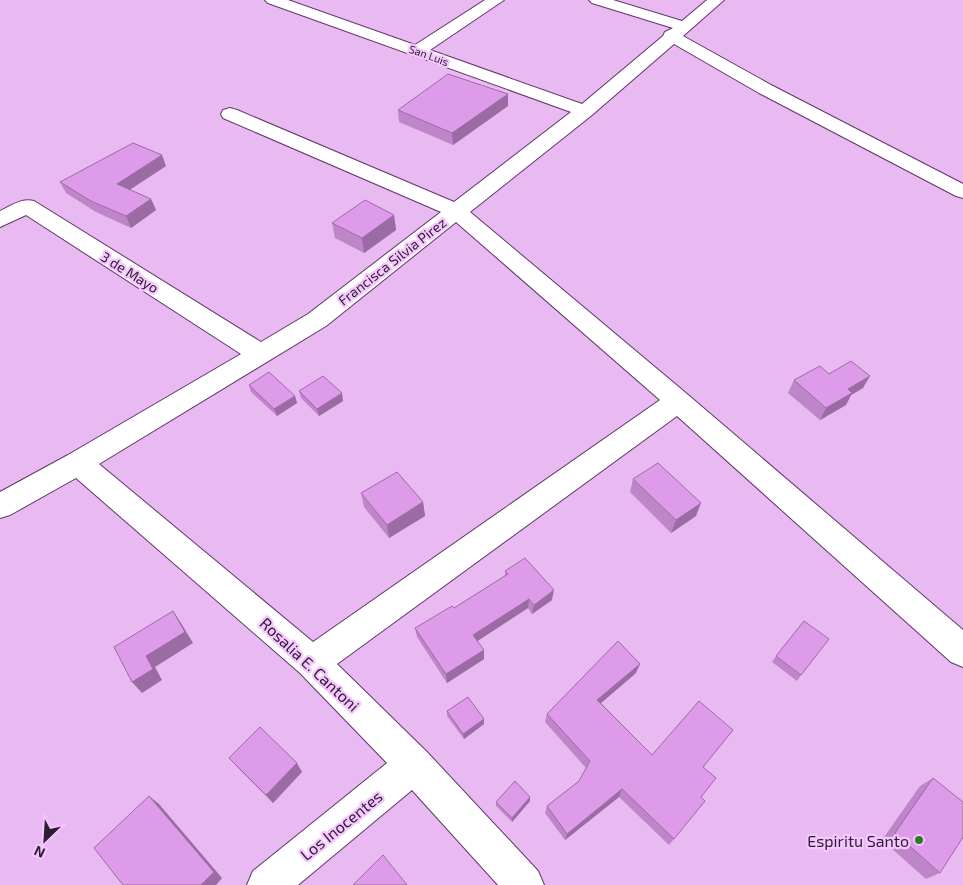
<svg xmlns="http://www.w3.org/2000/svg" width="963" height="885" font-family="'Exo 2',sans-serif">
  <rect width="100%" height="100%" fill="#e9b9f2"/>
  <g fill="none" stroke-linecap="round" stroke-linejoin="round">
    <defs>
      <path id="minor" d="M265,0h23l127,45 70,-45h19l-74,50 152,54 81,-68 2,-4 8,-4 -81,-25 -3,-3h24l69,21 25,-21h17l-41,36 88,49 192,99v14l-7,-2 -197,-103 -85,-49 -82,71 -122,97 217,182 276,236v37l-12,-5 -274,-246 -340,248 90,88 111,119 6,14h-46l-86,-95 -114,95h-51l6,-14 134,-108 -87,-90 -224,-195 -66,37 -10,3v-26l68,-37 173,-101 -215,-139 -26,12v-16c11,-5 21,-13 34,-10l227,141 47,-28 133,-102 -218,-94 -2,-4 2,-4 7,-2 7,2 217,92 117,-90 -303,-109zM456,222l204,178 -347,242 -214,-178 227,-138z"/>
    </defs>
    <use href="#minor" stroke="#603768" stroke-width="2"/>
    <use href="#minor" fill="#fff" fill-rule="evenodd"/>
  </g>
  <g fill="#bf85c9">
    <polygon points="508,94 508,106 453,145 399,122 398,110"/>
    <polygon points="166,166 130,190 151,199 156,210 131,228 96,212 66,193 60,182"/>
    <polygon points="394,215 396,230 364,253 335,238 332,223"/>
    <polygon points="829,374 863,388 851,395 846,405 820,420 788,393 794,380"/>
    <polygon points="249,385 295,396 297,403 277,416 251,392"/>
    <polygon points="299,391 343,401 319,416 301,398"/>
    <polygon points="633,479 696,516 671,533 630,492"/>
    <polygon points="361,493 423,502 425,516 389,538 364,507"/>
    <polygon points="505,571 552,600 532,614 528,608 477,641 484,659 447,683 417,637 415,628 454,608 505,576"/>
    <polygon points="776,656 801,675 797,681 772,662"/>
    <polygon points="636,673 601,703 652,755 733,730 703,767 701,797 674,839 669,845 619,797 565,840 545,813 547,806 579,781 586,768 545,722 547,714"/>
    <polygon points="447,711 484,724 464,739 447,716"/>
    <polygon points="229,758 302,772 273,803 237,767"/>
    <polygon points="933,778 940,873 926,879 882,840 920,786"/>
    <polygon points="530,801 512,822 496,806 496,802"/>
  </g>
  <g fill="#9b6ca4">
    <polygon points="508,94 508,106 453,145 452,133"/>
    <polygon points="162,155 166,166 121,195 117,184"/>
    <polygon points="151,199 156,210 131,228 126,216"/>
    <polygon points="394,215 396,230 364,253 362,238"/>
    <polygon points="870,376 863,388 851,395 846,405 820,420 826,408 848,389"/>
    <polygon points="342,393 343,401 319,416 317,409"/>
    <polygon points="295,396 297,403 277,416 274,409"/>
    <polygon points="423,502 425,516 389,538 387,525"/>
    <polygon points="701,503 696,516 671,533 676,520"/>
    <polygon points="554,590 552,600 532,614 534,605"/>
    <polygon points="529,599 528,608 473,644 473,635"/>
    <polygon points="173,611 181,623 193,643 155,667 162,680 142,693 132,682 146,656"/>
    <polygon points="484,650 484,659 447,683 446,674"/>
    <polygon points="640,664 636,673 594,709 597,700"/>
    <polygon points="484,719 484,724 464,739 463,734"/>
    <polygon points="297,763 302,772 273,803 266,795"/>
    <polygon points="622,789 619,797 565,840 567,834"/>
    <polygon points="149,796 159,804 222,878 216,885 201,885"/>
    <polygon points="530,797 530,801 512,822 512,818"/>
  </g>
  <g fill="#de9bea" stroke="#9b6ca4">
    <polygon points="448,74 508,94 452,133 398,110"/>
    <polygon points="133,143 162,155 117,184 151,199 126,216 91,201 60,182"/>
    <polygon points="365,200 394,215 362,238 332,223"/>
    <polygon points="851,361 870,376 848,389 852,393 826,408 794,380 820,366 829,374"/>
    <polygon points="269,372 295,396 274,409 249,385"/>
    <polygon points="323,376 342,393 317,409 299,391"/>
    <polygon points="658,463 701,503 676,520 633,479"/>
    <polygon points="397,472 423,502 387,525 361,493"/>
    <polygon points="525,558 554,590 534,605 529,599 473,635 484,650 446,674 415,628 452,606 454,608 508,574 505,571"/>
    <polygon points="173,611 185,632 146,656 153,669 132,682 114,647"/>
    <polygon points="804,621 829,639 801,675 776,656"/>
    <polygon points="618,641 640,664 597,700 652,755 699,701 733,730 703,767 716,778 701,797 705,801 674,839 622,789 567,834 547,806 579,781 590,761 547,714"/>
    <polygon points="468,697 484,719 463,734 447,711"/>
    <polygon points="260,727 297,763 266,795 229,758"/>
    <polygon points="933,778 963,802 963,837 940,873 895,833"/>
    <polygon points="515,781 530,797 512,818 496,802"/>
    <polygon points="149,796 214,872 201,885 123,885 94,848"/>
    <polygon points="383,855 407,885 353,885"/>
  </g>
  <circle fill="#2e7a21" stroke="#f6c6ff" stroke-width="2" cx="919" cy="840" r="5"/>
  <g text-anchor="middle" dominant-baseline="central" stroke-width="4.5" stroke-linejoin="round" paint-order="stroke">
    <g font-size="11" fill="#2e1c32" stroke="#f6c6ff">
      <text transform="translate(429 55) rotate(20)">San Luis</text>
    </g>
    <g font-size="14" fill="#2e1c32" stroke="#f6c6ff">
      <text transform="translate(392 261) rotate(-38)">Francisca Silvia Pirez</text>
      <text transform="translate(130 272) rotate(32)">3 de Mayo</text>
    </g>
    <g font-size="16" fill="#2e1c32" stroke="#f6c6ff">
      <text transform="translate(310 664) rotate(43)">Rosalia E. Cantoni</text>
      <text transform="translate(341 825) rotate(-39)">Los Inocentes</text>
    </g>
    <g font-size="16" fill="#2e1c32" stroke="#f6c6ff" text-anchor="end">
      <text x="909" y="840">Espiritu Santo</text>
    </g>
  </g>
  <g transform="translate(45 840) rotate(205)" stroke="#f6c6ff" stroke-width="4" paint-order="stroke">
  <path d="M0-4L9 19L0 12L-9 19Z" fill="#2e1c32"/>
  <text y="-8" font-size="14" font-weight="bold" text-anchor="middle" fill="#2e1c32">N</text>
  </g>
</svg>
